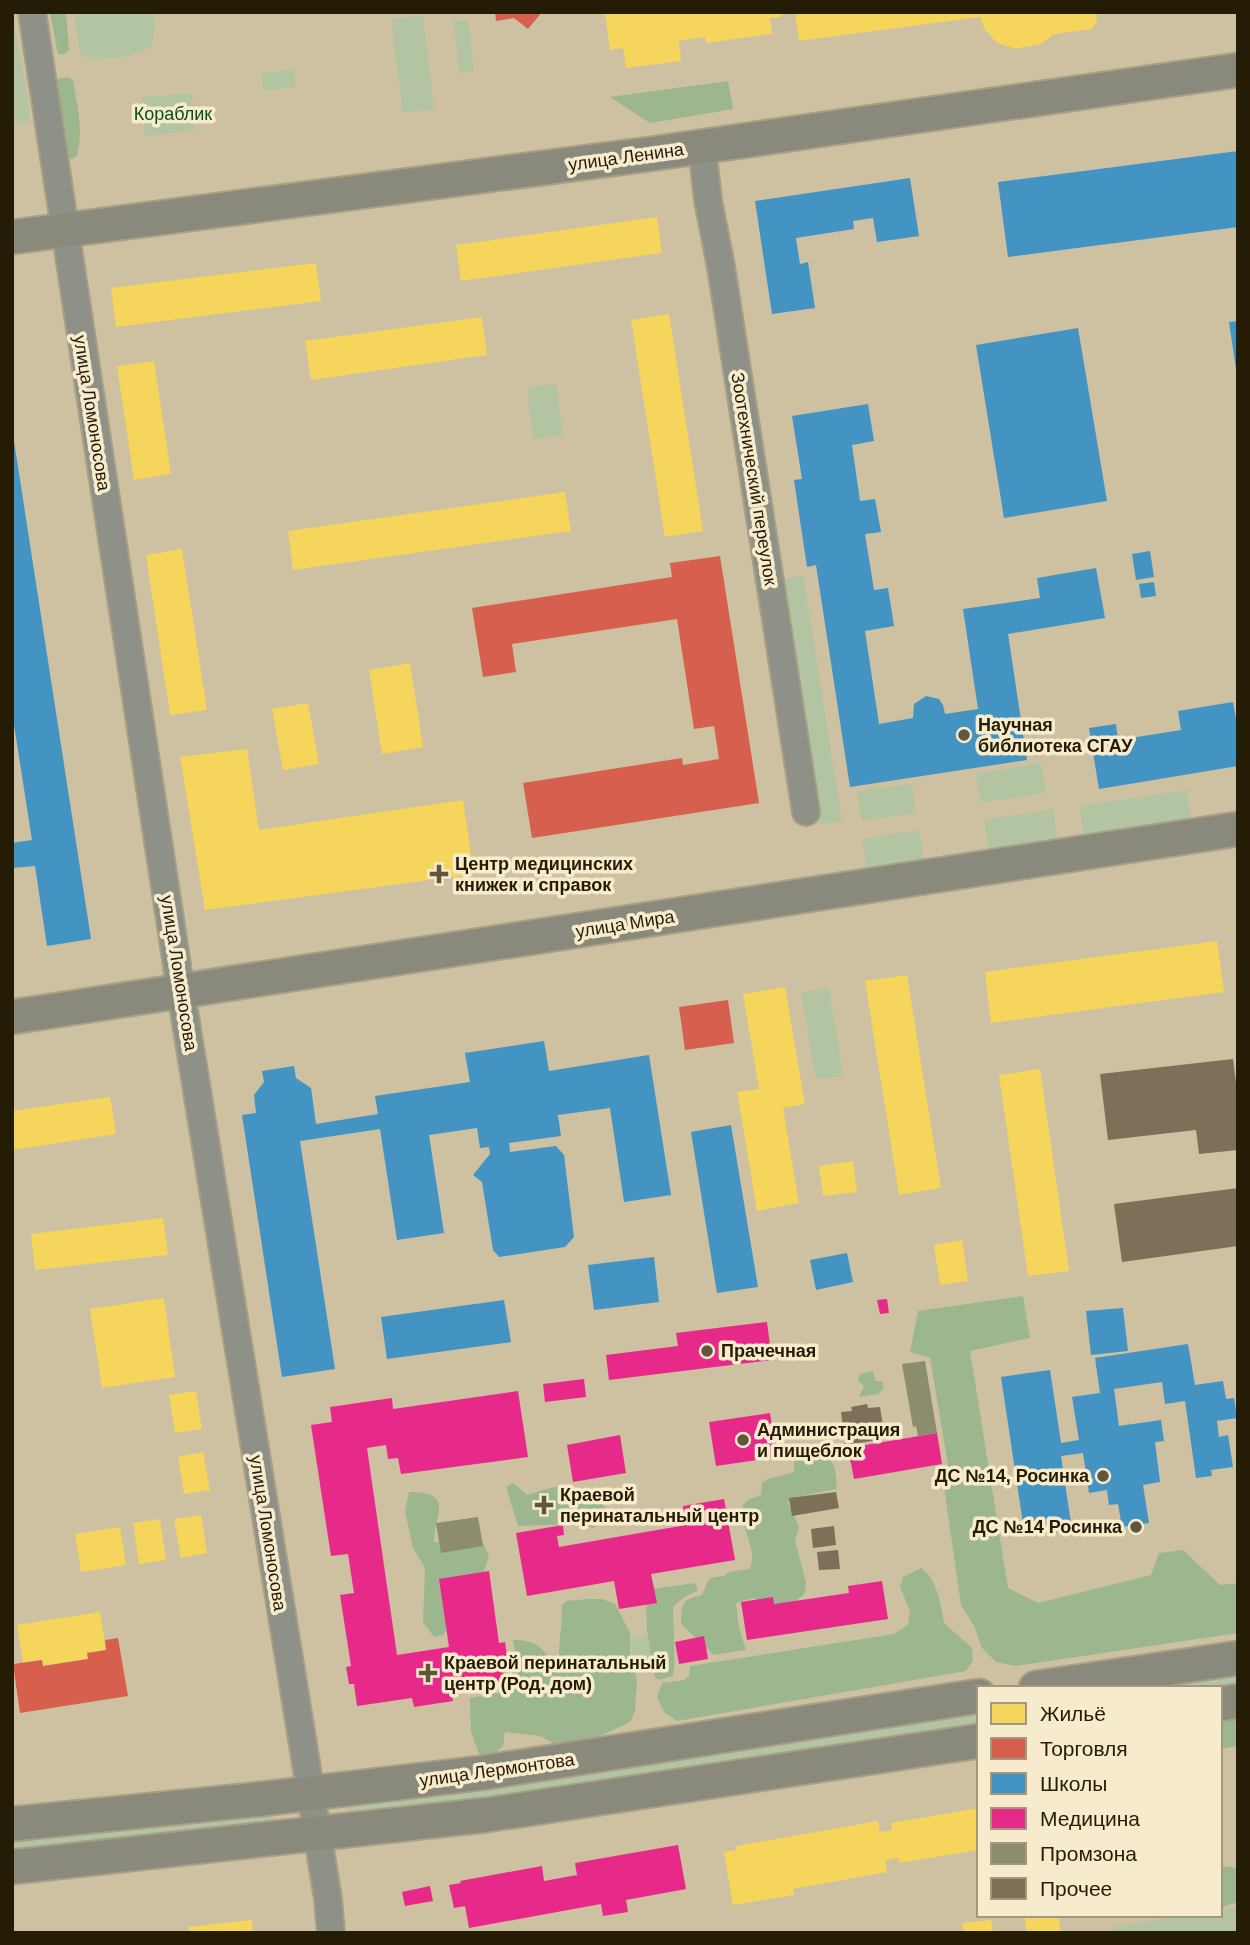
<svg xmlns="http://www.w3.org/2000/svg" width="1250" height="1945" font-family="Helvetica,sans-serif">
  <rect width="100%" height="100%" fill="#cdc1a1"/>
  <g fill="#b3c4a3">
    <polygon points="12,12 30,112 28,122 13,124"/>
    <path d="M74,12h79l2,14 -3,19c-18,14 -43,14 -65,14l-7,-6z"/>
    <polygon points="423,16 434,109 403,113 391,19"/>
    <polygon points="468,20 474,72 460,74 453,21"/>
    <polygon points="294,69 296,87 264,91 261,73"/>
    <polygon points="192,93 195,130 145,136 142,97"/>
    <polygon points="556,384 563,435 533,439 527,388"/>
    <polygon points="803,575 842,821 819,824 782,579"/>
    <polygon points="1041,763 1046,793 981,803 976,774"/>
    <polygon points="912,784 916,813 861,821 857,791"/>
    <polygon points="1186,790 1192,823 1085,839 1079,806"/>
    <polygon points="1053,809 1058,841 989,852 984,820"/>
    <polygon points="919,830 924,862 867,871 862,839"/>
    <polygon points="829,988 843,1076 816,1079 801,992"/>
    <polygon points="659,1633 665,1669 635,1674 629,1638"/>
    <polygon points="1238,1675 1238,1684 1214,1688 1153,1688"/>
    <polygon points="979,1714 979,1723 484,1798 348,1815 346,1806 483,1789"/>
    <polygon points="270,1813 274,1815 275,1822 12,1852 12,1839"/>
    <polygon points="1238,1908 1238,1933 1114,1933 1113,1927 1188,1915 1220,1915 1220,1910"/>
  </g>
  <g fill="#9cb78f">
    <polygon points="50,12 66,12 69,50 64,54 58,54"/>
    <path d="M67,77l6,3c4,25 11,51 4,76l-5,3 -9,-5 -9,-74z"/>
    <polygon points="728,81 733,109 650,123 610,97"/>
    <polygon points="1023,1296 1030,1338 970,1351 1008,1588 1038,1603 1151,1575 1159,1553 1183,1550 1220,1585 1238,1583 1238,1633 1016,1666 996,1662 982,1648 974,1626 961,1605 943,1480 949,1471 930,1358 910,1352 918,1311"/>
    <polygon points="873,1371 876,1381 882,1381 884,1388 878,1394 859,1397 864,1386 858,1381 860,1374"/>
    <path d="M812,1445l6,1 3,6h5l9,16 2,21 -41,8 -8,5 11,25 -4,13 11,43 -2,12 -25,17 -26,-14 -17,5 3,25 7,22 -32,5 -33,-31c1,-22 0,-24 21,-29 8,-17 3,-17 22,-19l5,-4 20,-3c11,-19 -10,-38 -6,-64l7,-6 11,-4 1,-12 6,-4 26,-7v-16l10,-10z"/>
    <path d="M513,1483l14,12c37,-12 47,-14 78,12l1,11 -13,10 -15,-4 -60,2 -12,-39z"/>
    <path d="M409,1492c47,0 25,22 25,50l40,1 8,-3 7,17 -7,19 -39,59 -9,2 -11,-15 2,-54 -12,-20 -8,-37z"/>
    <path d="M921,1568c16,11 20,36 23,55l28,25 1,13 -7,10 -289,50 -13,-9 -7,-15 5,-14 22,-3 5,-4 1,-10 204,-32 14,-9 2,-14 -10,-24 3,-10z"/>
    <path d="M695,1583l3,7 -15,8 -10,9c0,15 3,59 0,69l-15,4 -3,-3 -8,-46 -1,-33 7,-9z"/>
    <path d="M588,1599h14l13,5 15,29v24l7,23 -2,31 -5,11 -32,15 -43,7 -15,-8 -35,-4 -2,14 -11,11 -13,-3 -8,-22 -1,-34 45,-8 -5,-27 7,-2 -4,-21c17,-1 28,5 37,19l9,1c-1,-15 5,-45 2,-54l5,-5z"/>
    <polygon points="1238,1715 1238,1746 1220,1749 1220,1717"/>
    <polygon points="1220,1866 1238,1868 1238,1902 1220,1908"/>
  </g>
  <g fill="#f6d55c">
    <polygon points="605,12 781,12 781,17 770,18 772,34 706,43 705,37 679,41 681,61 626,68 623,48 610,50"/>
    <polygon points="795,12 1096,12 1097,21 1092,29 1054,34 1041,44 1016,49 997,43 984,28 980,17 799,41"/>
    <polygon points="657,217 662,253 461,281 456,245"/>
    <polygon points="316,263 321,301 116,327 111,288"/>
    <polygon points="669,314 703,531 665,537 631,320"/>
    <polygon points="482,317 487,355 311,380 305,341"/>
    <polygon points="154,361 171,474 134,480 117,366"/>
    <polygon points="565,492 571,531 293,570 288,531"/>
    <polygon points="182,549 207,710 170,715 146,555"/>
    <polygon points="410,663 423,747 382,754 369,670"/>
    <polygon points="308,703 319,764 283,770 272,709"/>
    <polygon points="247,749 259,830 463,800 474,874 205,910 180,757"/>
    <polygon points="1217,941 1224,992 991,1023 985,972"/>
    <polygon points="907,975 941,1188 899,1195 865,981"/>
    <polygon points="785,987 805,1104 783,1108 799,1203 757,1211 737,1092 759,1089 743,994"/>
    <polygon points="1040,1069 1069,1271 1028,1276 999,1075"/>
    <polygon points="110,1097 116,1134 12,1150 12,1111"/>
    <polygon points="853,1161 857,1192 823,1196 819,1166"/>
    <polygon points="163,1218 168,1255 35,1270 31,1234"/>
    <polygon points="962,1240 968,1281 940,1285 934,1245"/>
    <polygon points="164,1298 175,1377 102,1388 90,1309"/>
    <polygon points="196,1391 202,1429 175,1433 169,1395"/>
    <polygon points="203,1452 210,1490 184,1494 178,1457"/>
    <polygon points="201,1515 207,1553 181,1558 174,1519"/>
    <polygon points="160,1519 166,1560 139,1564 133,1523"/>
    <polygon points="120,1527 126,1565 81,1572 75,1534"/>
    <polygon points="100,1612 106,1650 87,1653 88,1659 43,1666 42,1660 23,1663 17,1625"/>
    <polygon points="979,1808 979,1850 899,1863 898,1858 892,1859 885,1861 887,1872 793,1889 794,1895 733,1905 724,1852 737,1850 736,1846 878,1821 880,1832 892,1830 891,1823"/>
    <polygon points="1024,1915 1058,1915 1061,1933 1027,1933"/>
    <polygon points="252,1920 253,1933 189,1933 188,1927"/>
    <polygon points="991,1920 993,1933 964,1933 962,1923"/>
  </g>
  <g fill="#d6604d">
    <polygon points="495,12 542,12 528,29 514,18 496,21"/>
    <polygon points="720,556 759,803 532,838 523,783 682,758 683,765 719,759 714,726 694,729 677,619 512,644 516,672 483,677 472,608 672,577 670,563"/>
    <polygon points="728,1000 734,1043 685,1050 679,1007"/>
    <polygon points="118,1638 128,1696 20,1713 13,1664 42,1660 43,1666 88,1659 87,1653 106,1650 105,1640"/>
  </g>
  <g fill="#4393c3">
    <polygon points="1238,151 1238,227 1008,257 998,182"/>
    <polygon points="910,178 919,236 877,242 873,218 853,221 854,229 796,238 800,264 808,262 815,308 772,314 755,201"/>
    <polygon points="1238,321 1238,368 1236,369 1229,322"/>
    <polygon points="1078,328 1107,501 1004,518 976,345"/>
    <polygon points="868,404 874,441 852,445 860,501 875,499 881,532 865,534 874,590 888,588 894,626 865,631 879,724 913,718 914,704 926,696 939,699 943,705 945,714 978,709 963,609 1040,598 1037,578 1096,568 1105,618 1008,634 1027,760 850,787 816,565 807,567 794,480 802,479 792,416"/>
    <polygon points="12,428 91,939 47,946 35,866 12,868 12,843 32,840 12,712"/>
    <polygon points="1150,551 1154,577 1136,580 1132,554"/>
    <polygon points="1154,582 1156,596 1141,598 1139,584"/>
    <polygon points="1233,702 1236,719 1238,719 1238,766 1099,789 1089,728 1116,724 1118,740 1181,730 1178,711"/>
    <polygon points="544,1041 549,1071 649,1055 671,1195 624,1202 610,1108 558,1115 561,1136 509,1143 510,1152 556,1146 564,1155 574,1237 565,1247 499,1257 493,1250 482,1182 473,1175 490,1154 489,1147 480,1148 477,1128 429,1135 444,1233 397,1240 380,1129 300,1141 335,1369 282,1377 242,1115 256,1113 254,1095 264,1082 262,1071 294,1066 296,1078 311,1088 316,1124 378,1114 375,1096 470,1082 465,1053"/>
    <polygon points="731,1125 758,1287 717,1293 691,1132"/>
    <polygon points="847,1253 853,1282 816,1290 810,1260"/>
    <polygon points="654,1257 659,1302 594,1310 588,1265"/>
    <polygon points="504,1300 511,1342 387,1359 381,1317"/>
    <polygon points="1123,1308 1128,1351 1091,1355 1086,1311"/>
    <polygon points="1188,1344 1195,1385 1223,1381 1226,1399 1234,1398 1237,1418 1217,1421 1219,1437 1228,1435 1233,1467 1211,1470 1212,1476 1196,1478 1185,1401 1165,1404 1162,1382 1114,1389 1119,1426 1161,1420 1164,1441 1155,1442 1160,1482 1143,1485 1149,1523 1122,1527 1118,1504 1109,1505 1107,1490 1089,1493 1083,1453 1061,1456 1072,1530 1025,1537 1001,1377 1050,1370 1061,1443 1079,1440 1072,1397 1100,1393 1095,1358"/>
  </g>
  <g fill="#e7298a">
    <polygon points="887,1299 889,1313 880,1314 877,1300"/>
    <polygon points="767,1322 772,1360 609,1380 606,1355 678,1346 676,1333"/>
    <polygon points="584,1379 586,1397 545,1402 543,1384"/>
    <polygon points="518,1391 528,1457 401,1474 398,1458 388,1459 386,1445 367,1448 397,1655 449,1647 439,1579 489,1571 499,1643 505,1642 507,1657 501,1658 505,1683 451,1691 453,1701 414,1707 412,1698 357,1706 354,1684 349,1684 346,1667 351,1666 340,1595 354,1593 348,1554 331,1556 311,1425 332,1422 330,1407 392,1398 393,1409"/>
    <polygon points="770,1413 777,1457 716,1466 709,1422"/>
    <polygon points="937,1433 942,1464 854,1479 848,1448"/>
    <polygon points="620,1435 626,1473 573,1482 567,1445"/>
    <polygon points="724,1499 735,1560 651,1574 657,1603 619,1609 614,1581 527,1596 516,1533 563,1525 564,1535 557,1536 559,1547 686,1525 683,1506"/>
    <polygon points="882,1581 888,1619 747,1640 741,1602 773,1597 774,1604 849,1593 848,1586"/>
    <polygon points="704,1636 708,1659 679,1664 675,1642"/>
    <polygon points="678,1845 686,1889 626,1900 628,1912 603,1916 601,1904 469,1928 465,1906 454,1908 449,1885 461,1883 460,1881 542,1866 544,1881 577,1875 575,1863"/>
    <polygon points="430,1886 433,1901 405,1906 402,1892"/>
  </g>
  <g fill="#8c8c6e">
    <polygon points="925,1361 937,1433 918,1436 916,1426 913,1427 902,1364"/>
    <polygon points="478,1517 483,1546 441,1553 436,1523"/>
  </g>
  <g fill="#7c7059">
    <polygon points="1233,1059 1238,1099 1238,1150 1199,1154 1196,1130 1108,1140 1100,1074"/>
    <polygon points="1238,1188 1238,1246 1122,1262 1114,1204"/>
    <polygon points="867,1404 868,1408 880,1407 885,1439 845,1445 841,1412 852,1411 851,1407"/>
    <polygon points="836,1492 839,1508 792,1516 789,1498"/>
    <polygon points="834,1526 836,1545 813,1548 811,1529"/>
    <polygon points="838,1550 840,1569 819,1570 817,1552"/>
  </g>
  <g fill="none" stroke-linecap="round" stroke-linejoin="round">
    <defs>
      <g id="minor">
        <polyline points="32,12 181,992 328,1899 331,1933"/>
        <polyline points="702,147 708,200 721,267 806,812"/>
      </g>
      <g id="major">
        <polyline points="12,237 650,154 1238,70"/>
        <polyline points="12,1017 1238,829"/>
        <polyline points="1036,1688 1238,1658"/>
        <polyline points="1220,1704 1238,1701"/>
        <polyline points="12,1824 261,1799 481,1773 979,1696"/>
        <polyline points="12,1867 486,1815 979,1741"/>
      </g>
    </defs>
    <use href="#minor" stroke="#a89e85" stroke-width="30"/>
    <use href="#major" stroke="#a89e85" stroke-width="37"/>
    <use href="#minor" stroke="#8e9187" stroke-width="26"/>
    <use href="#major" stroke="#898a7c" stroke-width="33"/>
  </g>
  <g fill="#60563c" stroke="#f7ebce" stroke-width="2.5">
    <circle cx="964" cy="735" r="7"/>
    <path d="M435.5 863.5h7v7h7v7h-7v7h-7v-7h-7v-7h7z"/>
    <circle cx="707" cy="1351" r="7"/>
    <circle cx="743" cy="1440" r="7"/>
    <circle cx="1103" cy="1476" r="7"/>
    <path d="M540.5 1494.5h7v7h7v7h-7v7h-7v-7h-7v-7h7z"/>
    <circle cx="1136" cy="1527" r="7"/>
    <path d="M424.5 1662.5h7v7h7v7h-7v7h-7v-7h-7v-7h7z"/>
  </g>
  <g text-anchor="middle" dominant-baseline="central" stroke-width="7" stroke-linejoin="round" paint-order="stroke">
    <g font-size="18" fill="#0a4e22" stroke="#f7ebce">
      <text x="173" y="114">Кораблик</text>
    </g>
    <g font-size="18" fill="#251c05" stroke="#f7ebce">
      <text transform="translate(626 157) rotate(-8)">улица Ленина</text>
      <text transform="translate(92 413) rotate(81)">улица Ломоносова</text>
      <text transform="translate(754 479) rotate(81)">Зоотехнический переулок</text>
      <text transform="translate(625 924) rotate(-9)">улица Мира</text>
      <text transform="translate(179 973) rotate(81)">улица Ломоносова</text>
      <text transform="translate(268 1533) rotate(81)">улица Ломоносова</text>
      <text transform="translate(497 1770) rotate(-8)">улица Лермонтова</text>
    </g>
    <g font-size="18" font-weight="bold" fill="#251c05" stroke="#f7ebce" text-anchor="start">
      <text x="978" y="725">Научная<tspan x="978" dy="21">библиотека СГАУ</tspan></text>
      <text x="455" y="864">Центр медицинских<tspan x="455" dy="21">книжек и справок</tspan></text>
      <text x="721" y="1351">Прачечная</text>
      <text x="757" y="1430">Администрация<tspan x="757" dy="21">и пищеблок</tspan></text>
      <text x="1089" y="1476" text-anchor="end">ДС №14, Росинка</text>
      <text x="560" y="1495">Краевой<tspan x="560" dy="21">перинатальный центр</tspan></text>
      <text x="1122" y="1527" text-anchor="end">ДС №14 Росинка</text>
      <text x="444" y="1663">Краевой перинатальный<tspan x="444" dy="21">центр (Род. дом)</tspan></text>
    </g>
  </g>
  <rect width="1250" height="1945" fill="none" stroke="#251c05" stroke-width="28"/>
  <rect x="977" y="1686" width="245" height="231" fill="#f7ebce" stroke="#a3987e" stroke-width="2"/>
  <rect x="991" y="1703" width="35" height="21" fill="#f6d55c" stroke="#a3987e" stroke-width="2"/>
  <text x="1040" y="1721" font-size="21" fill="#251c05">Жильё</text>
  <rect x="991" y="1738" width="35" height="21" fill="#d6604d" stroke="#a3987e" stroke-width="2"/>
  <text x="1040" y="1756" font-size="21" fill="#251c05">Торговля</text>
  <rect x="991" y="1773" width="35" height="21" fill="#4393c3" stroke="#a3987e" stroke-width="2"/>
  <text x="1040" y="1791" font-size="21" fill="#251c05">Школы</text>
  <rect x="991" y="1808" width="35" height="21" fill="#e7298a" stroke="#a3987e" stroke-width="2"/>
  <text x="1040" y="1826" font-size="21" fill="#251c05">Медицина</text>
  <rect x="991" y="1843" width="35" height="21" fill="#8c8c6e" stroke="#a3987e" stroke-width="2"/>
  <text x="1040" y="1861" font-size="21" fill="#251c05">Промзона</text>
  <rect x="991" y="1878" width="35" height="21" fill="#7c7059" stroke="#a3987e" stroke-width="2"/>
  <text x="1040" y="1896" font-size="21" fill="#251c05">Прочее</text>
</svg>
